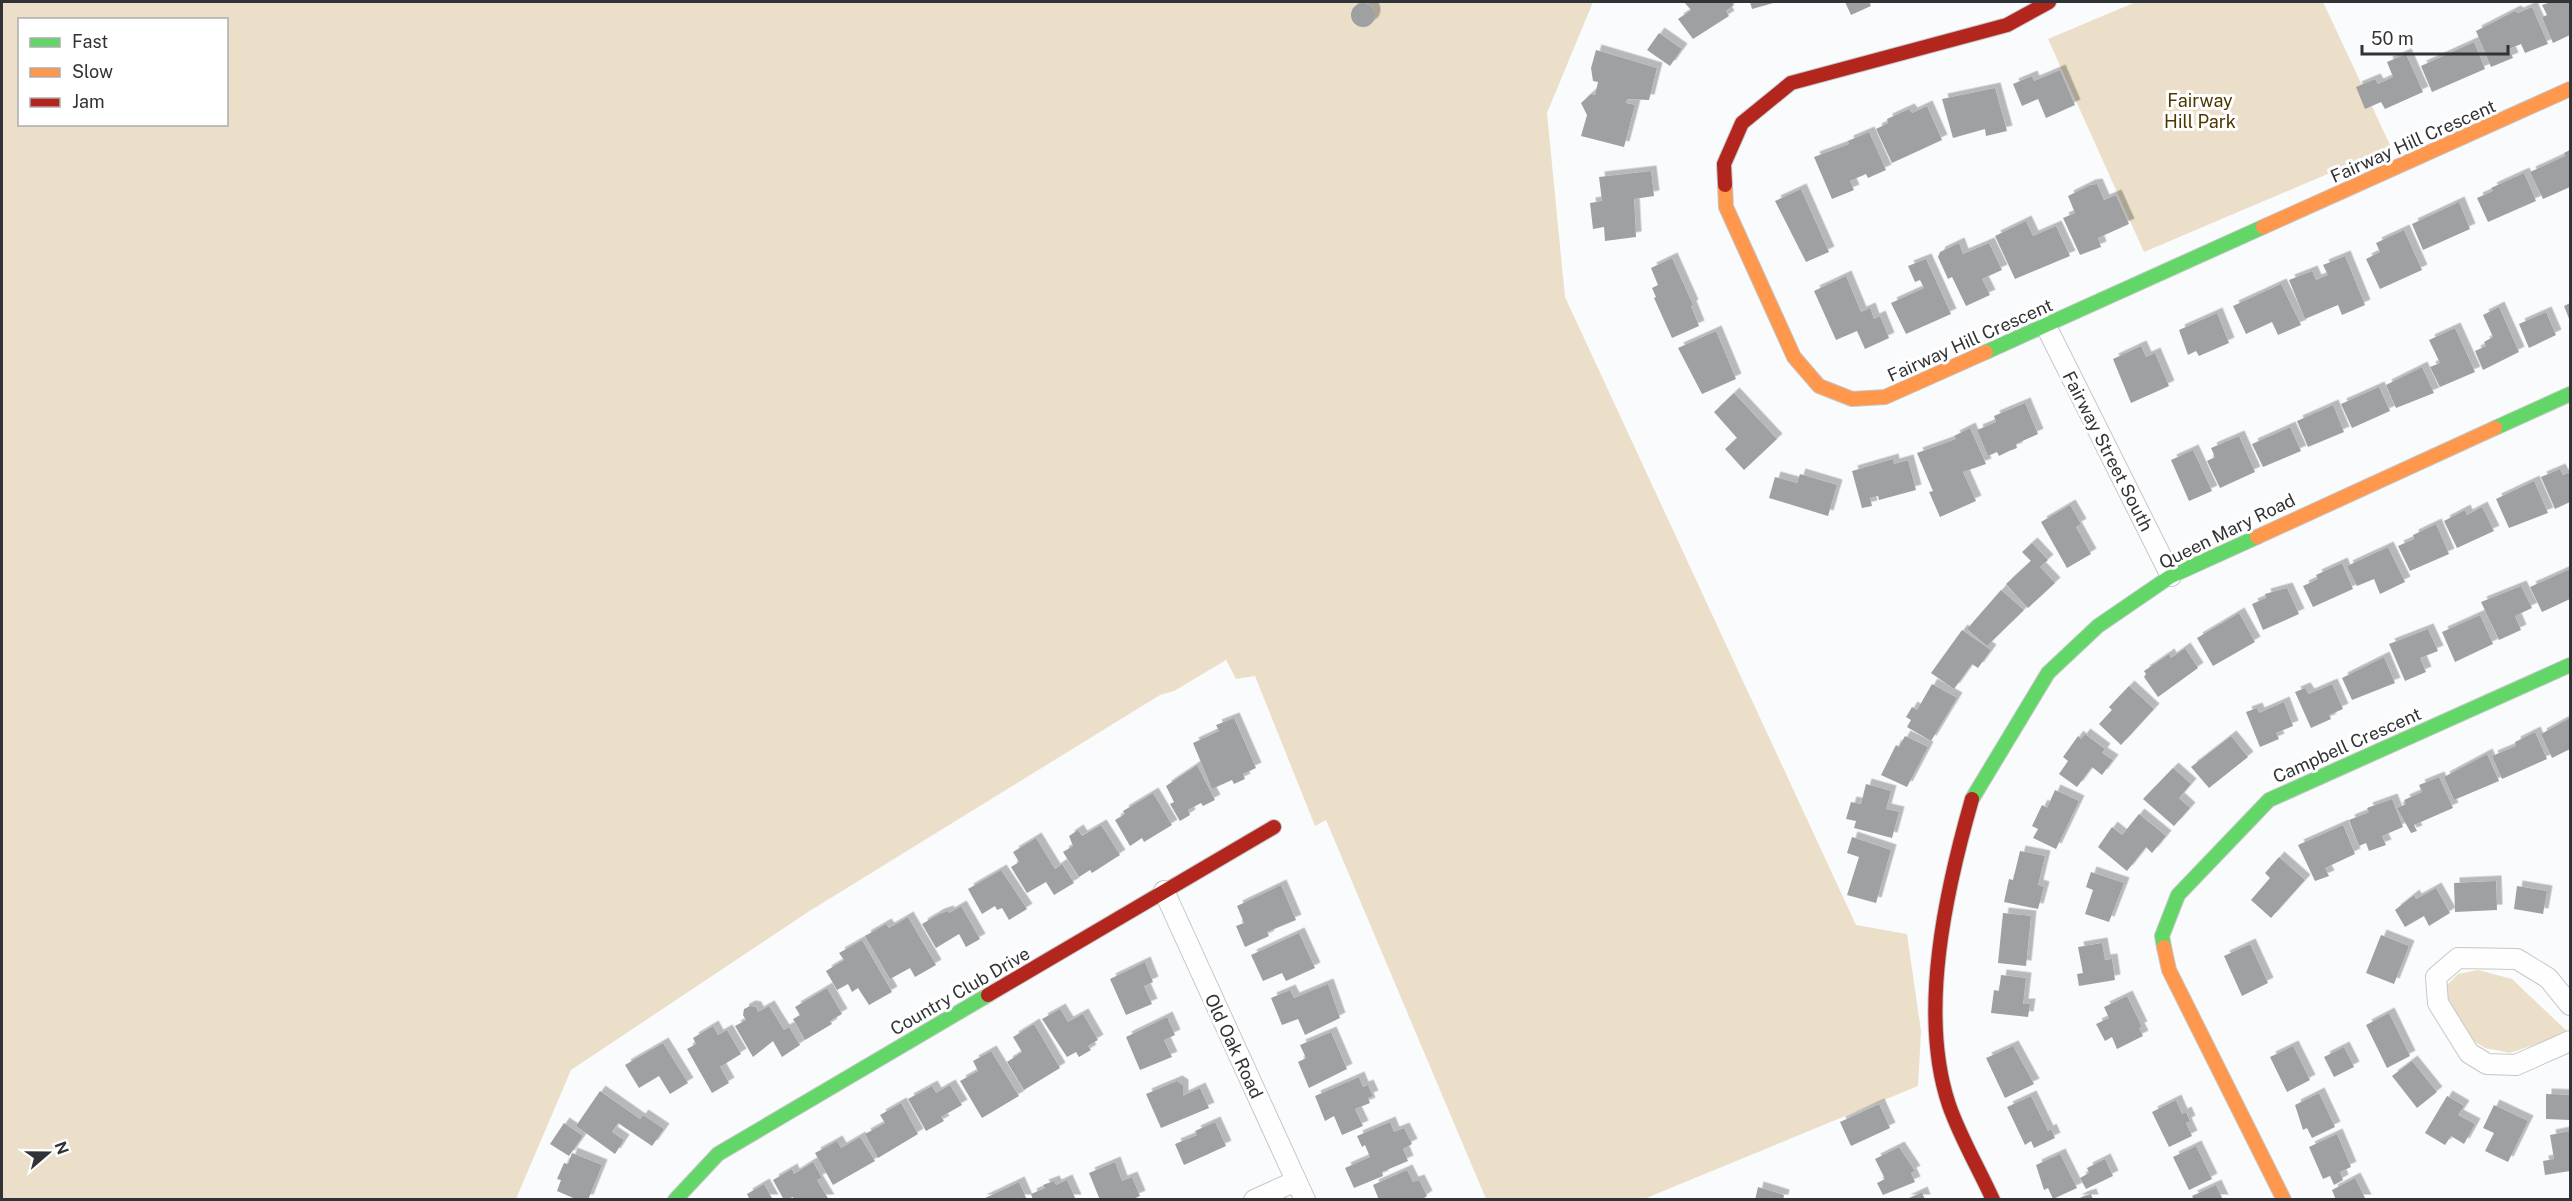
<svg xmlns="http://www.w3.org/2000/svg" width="2572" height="1201" font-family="'Public Sans',sans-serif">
  <defs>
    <filter id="shadow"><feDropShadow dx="5.5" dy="-5.5" stdDeviation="0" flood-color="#0004"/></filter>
  </defs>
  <rect width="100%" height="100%" fill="#fafbfd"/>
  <g fill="#ecdfc9" fill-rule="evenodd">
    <path d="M2,2h1591l-46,111 18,184 291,628 51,9 14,97 -3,55 -274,113h-158l-160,-379 -11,6 -60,-150 -19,3 -10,-19 -52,31 -14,4 -352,217 -237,158 -55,129h-514zM20,20h206v104h-206z"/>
    <polygon points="2136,2 2323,2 2391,147 2144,252 2048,39"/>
    <polygon points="2478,970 2512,979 2569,1033 2510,1053 2485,1048 2467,1037 2448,1006 2444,988 2458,974"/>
  </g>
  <g fill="#9fa0a2" filter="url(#shadow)">
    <polygon points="1684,2 1732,2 1734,5 1726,11 1729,16 1693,39 1678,19 1691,10"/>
    <polygon points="1750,2 1777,2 1752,9"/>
    <polygon points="1845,2 1869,2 1871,6 1851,15"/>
    <polygon points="2551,2 2570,2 2570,35 2553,43 2542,17 2547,15 2542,5"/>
    <circle cx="1363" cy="15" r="12"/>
    <polygon points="2532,7 2548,44 2525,53 2521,44 2509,49 2513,58 2491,67 2476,31 2515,11 2518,13"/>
    <polygon points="1659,33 1682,49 1670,66 1647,50"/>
    <polygon points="2474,42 2485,69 2432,92 2421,66"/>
    <polygon points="1596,50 1657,68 1649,100 1627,99 1626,103 1635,105 1624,147 1581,136 1587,115 1581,103 1591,94 1595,95 1598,82 1593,81 1591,68"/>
    <polygon points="2406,54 2423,92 2385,109 2381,102 2365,109 2356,87 2375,79 2378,84 2393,77 2387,62"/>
    <polygon points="2060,70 2075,105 2046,118 2038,99 2022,106 2013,84 2032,76 2034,81"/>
    <polygon points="1995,88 2007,131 1986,136 1985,129 1953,138 1942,99"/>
    <polygon points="1927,106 1942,140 1892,163 1876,129 1888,123 1887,119 1909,109 1912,113"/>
    <polygon points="1869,132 1886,170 1868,178 1866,174 1850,181 1854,190 1832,199 1814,157 1849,144 1848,141"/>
    <polygon points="2570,150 2570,187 2543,199 2530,172 2565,156 2564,153"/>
    <polygon points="1651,171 1654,196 1634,199 1636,237 1605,241 1604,227 1593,229 1590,203 1602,201 1599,177"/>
    <polygon points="2524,173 2536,201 2488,222 2477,198 2493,191 2491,188"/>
    <polygon points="2097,184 2104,200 2116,195 2129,224 2098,238 2101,247 2080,255 2063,218 2075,213 2068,196 2090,185"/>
    <polygon points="1801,189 1829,252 1806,262 1775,201"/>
    <polygon points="2459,202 2470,229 2423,250 2412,224"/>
    <polygon points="2026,221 2033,236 2056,226 2070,256 2015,279 1995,236"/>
    <polygon points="2404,230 2422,270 2380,289 2366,259 2380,252 2376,243"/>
    <polygon points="1959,243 1963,254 1989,243 2002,270 1982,279 1990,295 1966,306 1952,277 1948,279 1938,257 1940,252"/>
    <polygon points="2345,256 2365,305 2342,315 2338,305 2305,319 2289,280 2312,271 2316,280 2328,275 2323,265"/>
    <polygon points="1672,258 1693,305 1691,306 1699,326 1672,338 1654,298 1656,297 1652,288 1658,285 1651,268"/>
    <polygon points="1926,259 1951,314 1906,334 1891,303 1924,288 1920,280 1915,282 1908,266"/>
    <polygon points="1846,276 1861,312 1870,308 1874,319 1880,316 1889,338 1865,349 1857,331 1836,340 1814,291"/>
    <polygon points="2281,284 2301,325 2278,335 2272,322 2246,334 2233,306"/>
    <polygon points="2570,303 2570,321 2564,306"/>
    <polygon points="2499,307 2519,352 2483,370 2475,351 2486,346 2484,342 2493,337 2483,315"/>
    <polygon points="2546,312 2556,335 2529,348 2519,324"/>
    <polygon points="2217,313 2229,343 2199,356 2196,351 2188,355 2179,330"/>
    <polygon points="2455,328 2475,372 2440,387 2430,367 2440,363 2429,340"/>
    <polygon points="1716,331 1736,379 1702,394 1678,348"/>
    <polygon points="2141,346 2146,357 2155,353 2169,386 2131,403 2113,359"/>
    <polygon points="2422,367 2434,393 2396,408 2386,385"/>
    <polygon points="2379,387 2390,411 2352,428 2341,404"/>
    <polygon points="1734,393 1777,439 1744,470 1725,449 1737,438 1714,412"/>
    <polygon points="2025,403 2038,434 2016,444 2017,448 2009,451 1999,456 1997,452 1988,456 1977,430 1996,422 1994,416"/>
    <polygon points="2333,405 2344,432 2308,447 2297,421"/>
    <polygon points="2290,427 2301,451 2263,467 2252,444"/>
    <polygon points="1970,428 1986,464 1963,472 1976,501 1940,517 1929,492 1933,491 1917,453 1956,439 1954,436"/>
    <polygon points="2239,436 2255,472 2220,488 2207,461 2215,457 2211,448"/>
    <polygon points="2193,450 2212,491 2189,501 2171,460"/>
    <polygon points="1893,459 1894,464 1908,460 1916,490 1879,500 1878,496 1870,498 1872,506 1862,508 1852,471"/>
    <polygon points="2560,469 2563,475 2570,472 2570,502 2555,509 2541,477"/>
    <polygon points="1800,474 1837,485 1828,516 1769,498 1775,477 1797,483"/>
    <polygon points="2534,481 2548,513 2509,528 2496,499"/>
    <polygon points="2070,505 2081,524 2076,527 2091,554 2067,568 2041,522"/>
    <polygon points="2482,507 2494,531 2457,548 2444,521 2465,510 2467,515"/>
    <polygon points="2436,524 2449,554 2410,571 2398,546 2414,539 2413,535"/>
    <polygon points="2032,543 2048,560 2040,567 2055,583 2028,608 2006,584 2031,561 2022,552"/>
    <polygon points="2388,547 2405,582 2380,594 2374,579 2357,586 2347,566"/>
    <polygon points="2342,563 2353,589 2313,607 2303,586 2318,579 2316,575"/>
    <polygon points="2570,569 2570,599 2542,612 2530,587"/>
    <polygon points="2521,586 2532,608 2515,616 2521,630 2499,640 2481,602"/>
    <polygon points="2287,588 2299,614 2263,630 2252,604 2266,598 2265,594"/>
    <polygon points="2001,590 2024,610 1987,646 1967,629"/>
    <polygon points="2239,613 2255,642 2213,666 2197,638"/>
    <polygon points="2480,615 2493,644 2455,662 2442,632"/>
    <polygon points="2428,629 2438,651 2420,658 2426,672 2405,681 2389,644"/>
    <polygon points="1962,630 1991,650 1978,668 1972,664 1954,689 1931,673"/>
    <polygon points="2185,648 2198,668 2158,697 2144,677 2146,674 2144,671 2169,654 2171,658"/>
    <polygon points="2384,657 2395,683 2352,700 2342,678"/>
    <polygon points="1932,684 1957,698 1931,741 1907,727 1911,720 1906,717 1912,707 1917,710"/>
    <polygon points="2332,684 2343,709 2329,715 2331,719 2311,728 2295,692 2305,688 2309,694"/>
    <polygon points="2129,686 2154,709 2121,745 2099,724 2112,710 2109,707"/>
    <polygon points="2284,702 2293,726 2276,733 2279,739 2260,747 2246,712 2257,708 2259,713"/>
    <polygon points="1234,718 1256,768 1243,774 1245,779 1234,784 1232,780 1212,789 1193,743 1219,731 1216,725"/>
    <polygon points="2570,718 2570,749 2552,758 2541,734"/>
    <polygon points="2535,732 2547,759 2502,779 2492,756 2516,746 2515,742"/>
    <polygon points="2085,734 2105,749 2102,753 2113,760 2102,775 2092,767 2077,787 2059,774 2068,761 2063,757 2078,736 2081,739"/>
    <polygon points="1905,736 1928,747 1907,787 1881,775 1896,745 1899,747"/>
    <polygon points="2231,736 2248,757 2209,788 2191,767"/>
    <polygon points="2487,754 2499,781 2454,800 2444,777"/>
    <polygon points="1197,765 1215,800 1203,806 1201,803 1188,810 1190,815 1180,821 1170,804 1174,802 1166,786"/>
    <polygon points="2173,768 2191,784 2179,798 2190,808 2174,826 2143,799"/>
    <polygon points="2439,777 2453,808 2414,825 2417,831 2411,833 2397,808 2406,804 2404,800 2422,792 2419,785"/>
    <polygon points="1866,784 1891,791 1886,809 1899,812 1892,838 1854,828 1856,821 1846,819 1851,802 1861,804"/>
    <polygon points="2055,790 2079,801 2056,849 2033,838 2038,829 2032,826 2042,805 2047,808"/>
    <polygon points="1153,793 1172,825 1144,842 1142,838 1130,846 1115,820 1125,814 1123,811"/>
    <polygon points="2392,799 2403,827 2382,836 2386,845 2369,851 2366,843 2359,846 2349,820 2369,812 2367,808"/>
    <polygon points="2139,814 2166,836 2152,853 2146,847 2127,871 2098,847 2112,827 2122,835"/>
    <polygon points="1101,825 1120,855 1092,873 1090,870 1079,877 1063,852 1073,846 1069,836 1078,830 1082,836"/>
    <polygon points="2343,825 2355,854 2325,868 2329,876 2315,881 2298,845"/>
    <polygon points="1852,837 1891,850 1876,903 1847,895 1859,857 1847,853"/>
    <polygon points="1036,838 1055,869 1062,864 1074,883 1054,895 1046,882 1027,893 1011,867 1019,862 1013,852"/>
    <polygon points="2020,851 2045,856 2038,885 2044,887 2038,909 2004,902 2009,879 2013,880"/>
    <polygon points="2279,857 2305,880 2271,918 2251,900 2270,878 2265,873"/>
    <polygon points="1001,870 1027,909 1009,920 1002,908 997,910 995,906 982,914 968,889"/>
    <polygon points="2091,872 2124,883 2109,922 2085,914 2093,890 2086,887"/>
    <polygon points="2496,881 2497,910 2455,912 2454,883"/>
    <polygon points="1281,885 1296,920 1267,932 1269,936 1245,947 1236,926 1244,923 1237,906"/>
    <polygon points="2517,886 2547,891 2543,914 2514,909"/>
    <polygon points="2436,888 2450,913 2429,926 2424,916 2405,927 2395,910 2414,895 2416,899"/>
    <polygon points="961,906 980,939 966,947 959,934 936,948 922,924 939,914 948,911 949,913"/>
    <polygon points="2003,913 2031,916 2026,966 1998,963"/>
    <polygon points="908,917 936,965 915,977 910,968 890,979 865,936 886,924 889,928"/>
    <polygon points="1299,933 1315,968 1286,981 1282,973 1263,981 1251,955"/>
    <polygon points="2381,935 2409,946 2394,984 2366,973"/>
    <polygon points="862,940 892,992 869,1005 858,988 852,992 848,984 837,990 826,971 844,960 839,953"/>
    <polygon points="2102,943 2105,960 2112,959 2115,980 2079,986 2077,974 2083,973 2078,947"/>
    <polygon points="2250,944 2268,983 2242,996 2224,956"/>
    <polygon points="1145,962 1153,982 1144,986 1152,1004 1126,1015 1110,979"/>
    <polygon points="2001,975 2026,978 2023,1004 2030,1004 2028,1017 1991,1013 1994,990 1999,991"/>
    <polygon points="1328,984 1340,1018 1305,1035 1298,1019 1282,1025 1271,998 1290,990 1294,998"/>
    <polygon points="827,988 842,1014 830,1021 832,1024 805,1040 793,1019 800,1015 795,1007"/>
    <polygon points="2127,996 2142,1027 2139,1028 2143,1036 2117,1049 2112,1037 2105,1041 2096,1024 2109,1018 2104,1007"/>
    <polygon points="750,1006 756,1007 758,1012 769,1006 784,1030 789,1027 800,1045 782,1057 773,1041 753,1057 735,1026 746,1020 743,1015 744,1009"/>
    <polygon points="1060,1009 1068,1022 1083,1014 1098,1040 1088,1046 1091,1050 1079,1057 1076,1052 1067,1057 1042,1019"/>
    <polygon points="2389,1013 2410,1056 2387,1068 2366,1025"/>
    <polygon points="1167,1017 1175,1035 1164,1040 1172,1057 1140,1070 1126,1037"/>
    <polygon points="1034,1024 1060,1068 1024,1090 1007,1062 1022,1052 1013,1037"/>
    <polygon points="713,1026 718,1035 727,1030 741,1054 720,1067 729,1083 712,1093 687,1049 696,1044 693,1038"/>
    <polygon points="1331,1032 1347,1069 1309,1088 1298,1062 1306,1058 1300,1045"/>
    <polygon points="663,1043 688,1083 670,1094 659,1076 639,1088 625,1065"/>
    <polygon points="2013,1046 2034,1084 2005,1098 1986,1058"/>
    <polygon points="2293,1046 2310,1080 2287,1092 2270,1057"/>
    <polygon points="2344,1047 2354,1067 2334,1077 2324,1057"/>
    <polygon points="991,1051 1019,1096 982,1118 960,1081 978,1071 973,1061"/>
    <polygon points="2412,1061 2437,1092 2417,1108 2392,1076"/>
    <polygon points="1359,1077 1363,1087 1368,1085 1373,1096 1368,1098 1370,1103 1355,1109 1363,1126 1342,1135 1334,1116 1325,1121 1315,1096"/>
    <polygon points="1177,1081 1183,1085 1183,1096 1200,1088 1209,1108 1161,1128 1146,1094"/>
    <polygon points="950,1085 962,1105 941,1117 944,1121 926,1131 908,1099 932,1086 936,1093"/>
    <polygon points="600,1091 640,1119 643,1115 664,1129 652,1146 618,1123 612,1132 624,1140 615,1154 576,1126"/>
    <polygon points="2319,1093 2335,1127 2312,1138 2307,1128 2303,1130 2295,1105"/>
    <polygon points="2546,1094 2570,1095 2570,1120 2546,1119"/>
    <polygon points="2031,1096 2048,1131 2051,1129 2055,1138 2034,1148 2031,1141 2025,1145 2007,1107"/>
    <polygon points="2447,1096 2464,1106 2458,1115 2475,1124 2464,1144 2451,1136 2445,1145 2425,1133"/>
    <polygon points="2176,1100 2182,1114 2186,1112 2190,1121 2186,1123 2192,1136 2169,1147 2152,1112"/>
    <polygon points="901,1103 918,1134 878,1158 865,1134 885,1123 880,1115"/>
    <polygon points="1879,1104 1890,1128 1851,1146 1840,1122"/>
    <polygon points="2494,1105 2528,1121 2508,1162 2485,1151 2494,1133 2483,1128"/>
    <polygon points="1215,1122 1226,1146 1184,1165 1175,1144 1197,1135 1195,1131"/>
    <polygon points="1390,1122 1394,1132 1404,1128 1412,1144 1403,1149 1408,1161 1382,1172 1383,1176 1354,1188 1345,1168 1370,1157 1365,1145 1362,1147 1357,1136"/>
    <polygon points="564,1123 583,1136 569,1156 550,1144"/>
    <polygon points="2570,1131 2570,1171 2545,1175 2543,1161 2554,1159 2550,1135"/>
    <polygon points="2337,1134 2351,1167 2340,1172 2343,1180 2334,1185 2330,1176 2323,1179 2309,1147"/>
    <polygon points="860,1137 875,1161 833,1185 815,1153 837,1141 841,1148"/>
    <polygon points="2196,1146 2212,1179 2189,1190 2173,1157"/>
    <polygon points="1899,1147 1915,1171 1911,1173 1915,1182 1883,1195 1877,1183 1885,1179 1875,1159"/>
    <polygon points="572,1153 602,1165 588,1200 578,1200 557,1191 561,1180 557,1179 564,1163 568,1164"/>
    <polygon points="2060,1154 2077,1188 2053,1199 2048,1188 2044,1190 2036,1165"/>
    <polygon points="2105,1159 2113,1176 2086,1189 2080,1178 2089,1173 2087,1168"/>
    <polygon points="813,1162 822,1178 817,1180 829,1200 794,1200 793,1197 784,1200 773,1180 792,1169 794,1174"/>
    <polygon points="1115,1162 1122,1181 1132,1177 1140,1196 1131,1200 1100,1200 1089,1173"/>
    <polygon points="1407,1170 1413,1182 1419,1180 1427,1196 1421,1200 1379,1200 1373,1185"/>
    <polygon points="2355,1178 2366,1200 2336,1200 2332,1190"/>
    <polygon points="1067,1180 1076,1200 1033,1200 1031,1194 1045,1188 1043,1185 1054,1181 1056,1185"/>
    <polygon points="1019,1182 1027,1200 981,1200"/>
    <polygon points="764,1184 773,1200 750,1200 747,1194"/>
    <polygon points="2216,1185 2223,1200 2194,1200 2192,1196"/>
    <polygon points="1758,1187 1784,1195 1783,1200 1755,1200"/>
    <polygon points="1922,1192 1925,1200 1905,1200"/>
    <polygon points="2091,1194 2093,1200 2076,1200 2084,1196"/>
  </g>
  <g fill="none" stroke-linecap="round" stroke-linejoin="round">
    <defs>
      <g id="street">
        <polyline points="2046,326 2171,576"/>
        <polyline points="1164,891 1305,1200"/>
        <polyline points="2570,1005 2548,978 2517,959 2458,958 2436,977 2438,1003 2469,1053 2487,1064 2516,1065 2570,1041"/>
        <polyline points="1254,1200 1296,1181"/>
      </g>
      <g id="fast">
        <polyline points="1986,352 2263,227"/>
        <polyline points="2495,428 2570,394"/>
        <polyline points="1972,799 2048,673 2098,626 2171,576 2257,537"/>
        <polyline points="2164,947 2162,936 2178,895 2269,800 2570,665"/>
        <polyline points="675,1200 718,1154 988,995"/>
      </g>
      <g id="slow">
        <polyline points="1725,185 1726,207 1794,357 1819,386 1852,399 1885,397 1986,352"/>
        <polyline points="2263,227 2570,89"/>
        <polyline points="2257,537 2495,428"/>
        <polyline points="2164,947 2169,970 2284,1200"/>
      </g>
      <g id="jam">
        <polyline points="1725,185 1724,164 1742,123 1791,83 2007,25 2049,2"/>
        <path d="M1972,799c-26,91 -54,214 -23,306 11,32 30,64 44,95"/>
        <polyline points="988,995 1274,827"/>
      </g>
    </defs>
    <use href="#street" stroke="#c5c7c9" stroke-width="22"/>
    <use href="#fast" stroke="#c5c7c9" stroke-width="16"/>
    <use href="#slow" stroke="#c5c7c9" stroke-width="16"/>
    <use href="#jam" stroke="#c5c7c9" stroke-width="16"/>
    <use href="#street" stroke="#fefeff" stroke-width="20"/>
    <use href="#fast" stroke="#63d668" stroke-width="14"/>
    <use href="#slow" stroke="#ff974d" stroke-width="14"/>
    <use href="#jam" stroke="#b3261e" stroke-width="14"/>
  </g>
  <g text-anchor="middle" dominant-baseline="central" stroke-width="6" stroke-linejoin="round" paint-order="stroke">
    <g font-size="18" fill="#4d3600" stroke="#fff">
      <text x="2200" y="100">Fairway<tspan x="2200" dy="21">Hill Park</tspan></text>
    </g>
    <g font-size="18" fill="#313336" stroke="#fff">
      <text transform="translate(2413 141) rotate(-24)">Fairway Hill Crescent</text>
      <text transform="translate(1970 340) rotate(-24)">Fairway Hill Crescent</text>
      <text transform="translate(2108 451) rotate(63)">Fairway Street South</text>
      <text transform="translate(2227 531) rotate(-26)">Queen Mary Road</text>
      <text transform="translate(2347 745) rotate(-24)">Campbell Crescent</text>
      <text transform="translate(960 991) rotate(-30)">Country Club Drive</text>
      <text transform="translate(1234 1046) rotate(65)">Old Oak Road</text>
    </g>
  </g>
  <rect width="2572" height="1201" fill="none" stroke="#313336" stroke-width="6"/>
  <rect x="18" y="18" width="210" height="108" fill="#ffffff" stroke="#adadaf" stroke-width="1.5"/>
  <rect x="30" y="38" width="30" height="9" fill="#63d668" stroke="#adadaf" stroke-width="1.5"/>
  <text x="72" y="48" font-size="18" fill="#313336">Fast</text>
  <rect x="30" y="68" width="30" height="9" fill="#ff974d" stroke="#adadaf" stroke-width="1.5"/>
  <text x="72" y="78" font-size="18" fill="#313336">Slow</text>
  <rect x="30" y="98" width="30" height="9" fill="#b3261e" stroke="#adadaf" stroke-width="1.5"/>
  <text x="72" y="108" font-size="18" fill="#313336">Jam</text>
  <g transform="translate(48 1153) rotate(70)" stroke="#ffffff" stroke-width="4.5" paint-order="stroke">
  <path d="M0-4.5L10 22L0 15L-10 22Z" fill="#313336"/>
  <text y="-9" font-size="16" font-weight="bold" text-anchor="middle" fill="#313336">N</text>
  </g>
  <path d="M2362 45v9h146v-9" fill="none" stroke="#313336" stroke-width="3"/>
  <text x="2371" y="45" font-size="18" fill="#313336" stroke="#ffffff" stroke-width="4.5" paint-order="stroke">50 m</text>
</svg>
